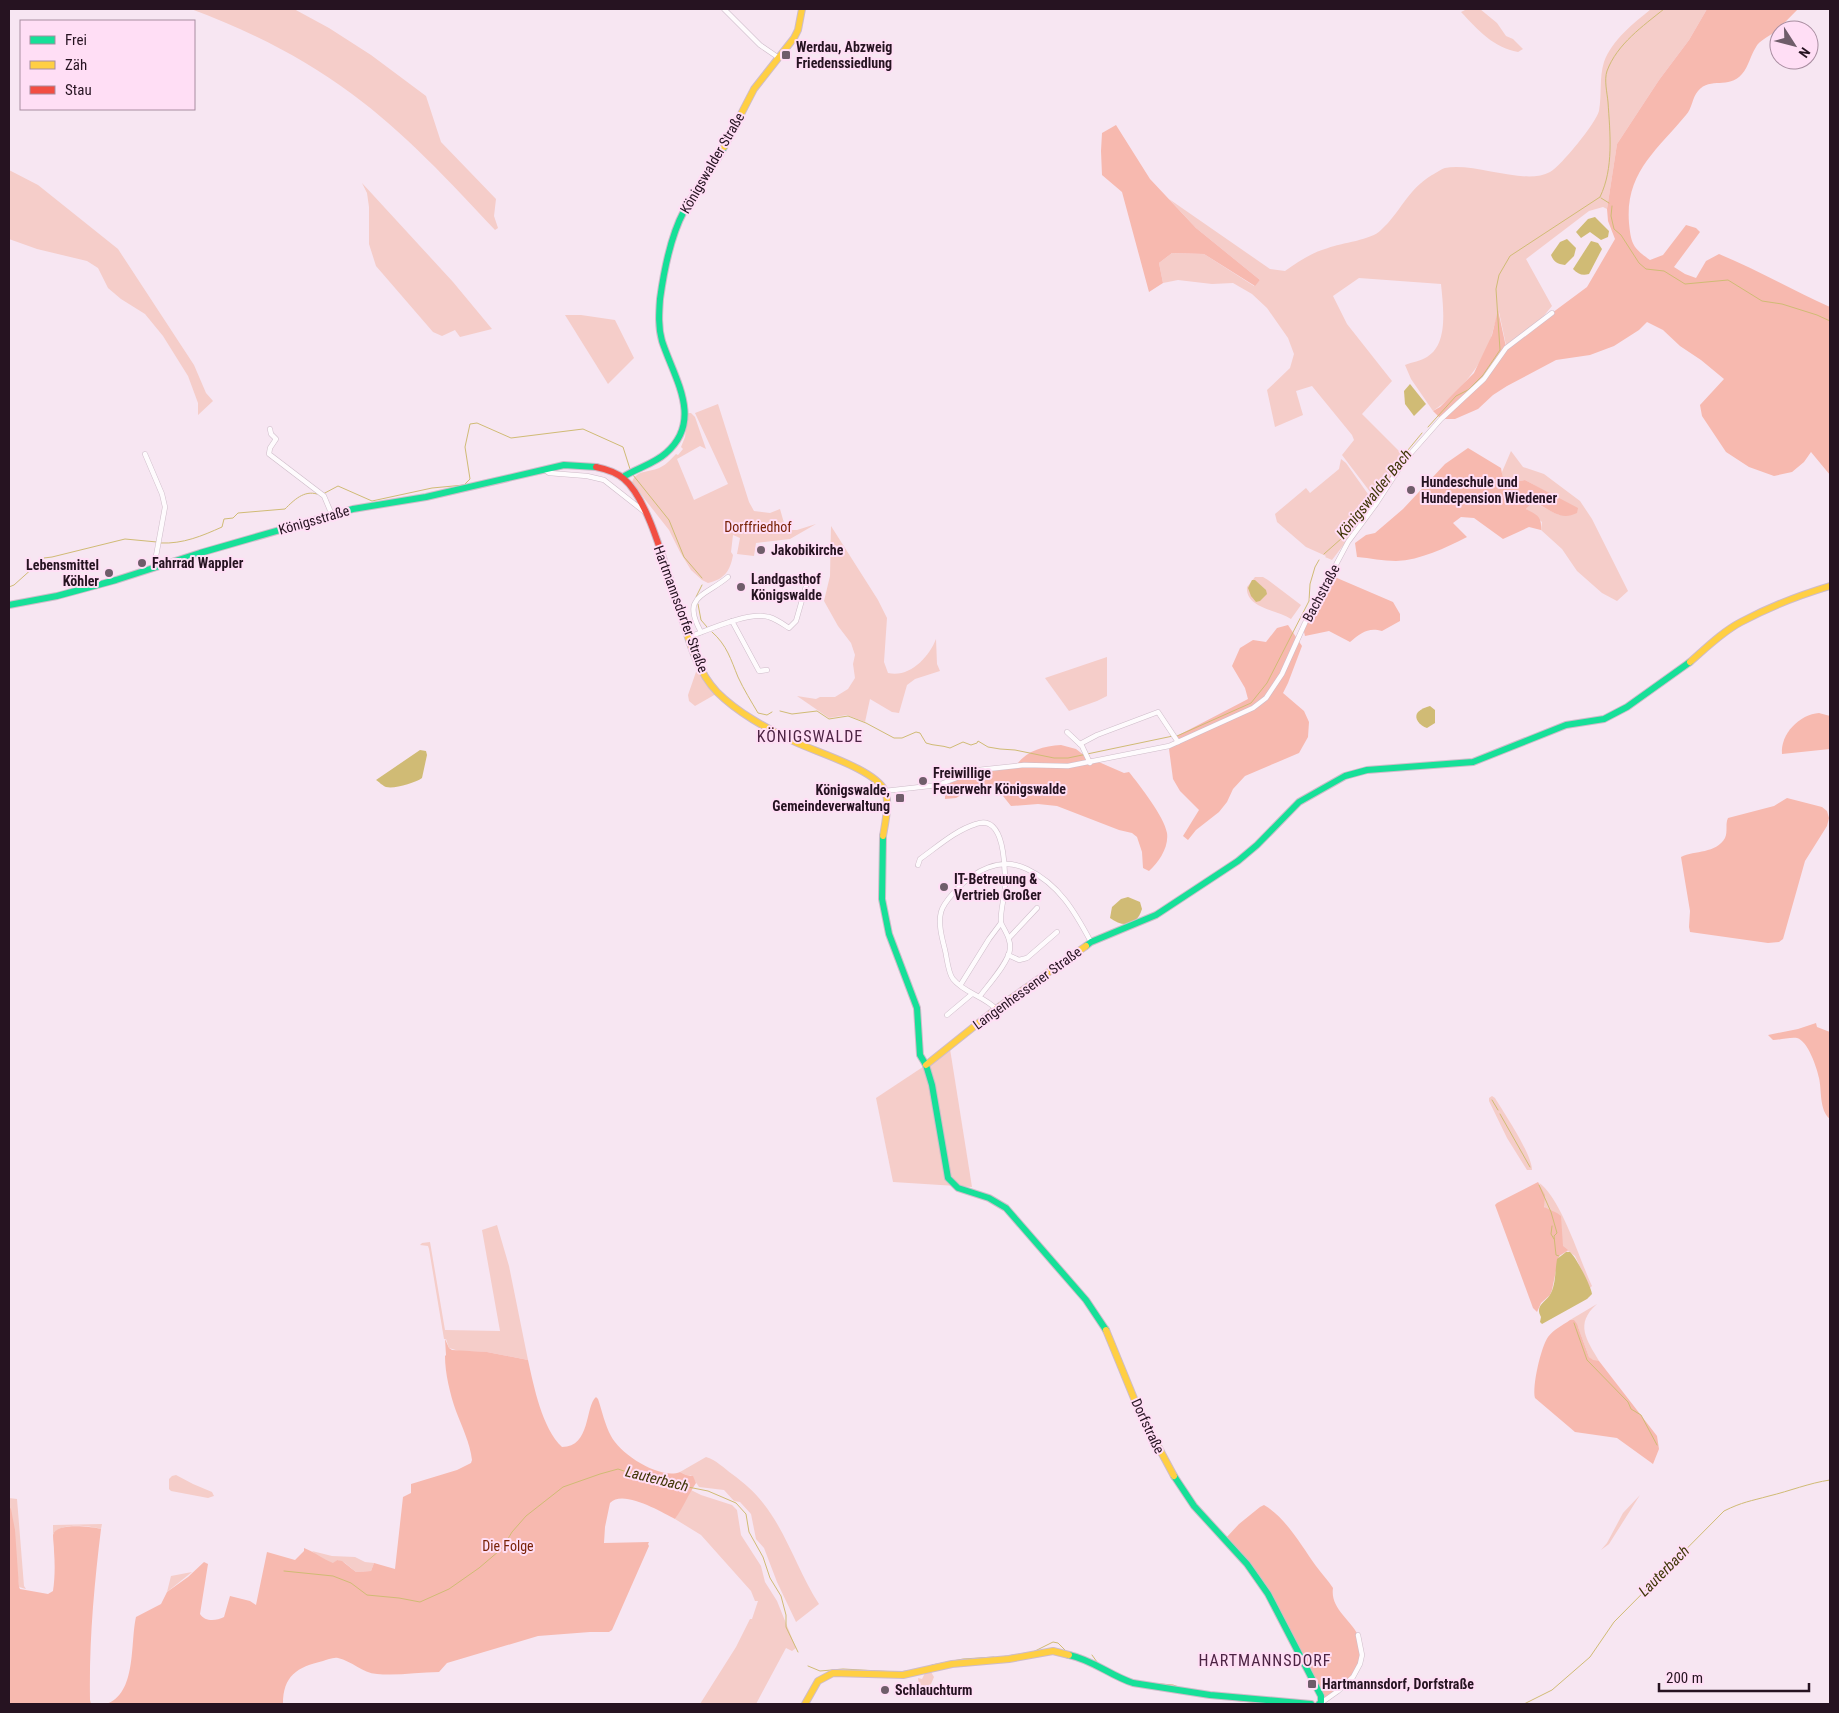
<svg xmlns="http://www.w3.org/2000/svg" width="1839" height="1713" font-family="'Roboto Condensed',sans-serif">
  <rect width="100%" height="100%" fill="#f7e6f2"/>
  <g fill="#f5cdc9">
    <path d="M191,9h103l35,19 42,27 55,41 15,46 55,57 -2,17 4,12 -3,2c-45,-48 -90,-97 -143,-136 -48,-36 -104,-64 -161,-85z"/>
    <path d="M1467,9h13l17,14 9,13 7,3 10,10 -5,3c-24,-4 -40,-22 -57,-40z"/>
    <path d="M1651,9h56l-18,31 -30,40 -42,64 -10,65 -4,-2 -14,4 -63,48 26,47 -10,12 -36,27 -7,-33c-3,7 -5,14 -7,22 -7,29 -35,61 -59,77l-22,-32 -6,-14c7,-3 16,-4 22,-8 22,-13 16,-51 14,-73l-82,-6 -26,18 14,28 45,57 -30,33 37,37 4,8 -26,42 -35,-46 12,-15 -2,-5 -40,-49 -16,5 7,24 -28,12 -8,-37 23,-22 4,-14 -6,-16 -21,-30 -15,-14 -19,-11 -21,1 -34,-4 -15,3 -4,-20 13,-10 32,1 50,32 6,-6 -64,-52 -27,-29 101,70 15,2c14,-10 26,-18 43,-23 13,-5 44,-8 53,-18 20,-18 25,-39 51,-55 4,-2 9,-6 13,-7 30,-6 80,18 105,4 11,-6 46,-49 49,-61 3,-17 0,-33 5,-49 8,-22 30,-39 47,-53z"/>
    <polygon points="9,170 38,185 118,249 194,365 206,393 213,401 198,415 198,403 188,376 163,336 145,314 121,299 108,288 98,268 87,261 37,249 9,239"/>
    <polygon points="362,183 453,282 492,329 460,337 455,330 442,336 433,332 376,266 369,244 369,207 367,193"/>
    <polygon points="565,315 581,315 615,320 634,358 608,384"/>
    <path d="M718,404l31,98 5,9 16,2 10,-4 6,21h11l19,-6 -26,15 -34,4 -2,13 -17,-2 3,-16 -7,-3 -2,17 2,3c-3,16 -8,24 -25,28l-6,-3 -11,-10 -11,-18 -11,-22 -37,-47c3,-14 19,-10 29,-16 6,-3 10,-8 15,-13l2,1 5,-6 -2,-2 4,-10 3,-24h3l4,4 11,32 -6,-3 -23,13 17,41 34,-16 -33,-71z"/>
    <polygon points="1511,451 1523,467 1544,474 1580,501 1592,519 1628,591 1617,601 1602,593 1577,571 1562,549 1541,530 1542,522 1526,509 1533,502 1559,515 1556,497 1525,480 1514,482 1502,479 1502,472"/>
    <polygon points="1341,459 1346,463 1375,504 1332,560 1325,557 1326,556 1306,547 1277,522 1275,514 1306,488 1310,493 1339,469"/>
    <path d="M831,526l47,74 9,18 -3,44 4,11c22,5 41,-16 48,-34l1,25 3,7 -25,8 -8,6 -8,28 -7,-1 -22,-13 -5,23 -18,-7 -18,3 -32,-22 19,3 4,-2h15l13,-8 7,-11 -2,-14 2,-9 -4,-12 -13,-17 -14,-25 6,-25z"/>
    <path d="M1255,577h8l5,3 33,25 -10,14c-14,-9 -46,-11 -44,-32z"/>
    <polygon points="1107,657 1107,696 1097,701 1069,711 1045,678"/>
    <polygon points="699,671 716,694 695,706 689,701 688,695 696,672"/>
    <polygon points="950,1049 972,1187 893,1182 876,1098"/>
    <path d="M1492,1096l3,2c9,15 37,56 37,72h-5l-20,-32 -18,-37v-3z"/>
    <path d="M1538,1182c23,15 42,79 54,104l-2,2 -15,-32 -7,-5 -9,5 -13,-47 -3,-4 -3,-21z"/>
    <polygon points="497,1225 509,1266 528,1360 487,1352 459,1351 449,1348 446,1339 444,1339 429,1249 428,1246 420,1245 422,1243 430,1242 445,1330 500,1331 482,1230"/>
    <path d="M1597,1304c-23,20 -10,36 2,57h-6l-4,-4 -11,-30 -8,-7z"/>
    <path d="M706,1457c10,3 18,11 26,17 12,9 22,17 31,29 24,30 35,69 56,101l-23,18 -19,-40 -13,-34 -8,-9 -5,-25 -11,-12 -6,-1 -10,-11 -25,-3 -8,-12h-5l-6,-3z"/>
    <polygon points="176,1475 193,1484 212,1492 214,1496 208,1498 171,1491 169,1489 169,1479 172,1476"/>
    <polygon points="691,1490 701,1495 732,1505 737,1510 741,1535 761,1566 765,1582 777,1601 796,1648 792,1651 786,1648 756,1704 700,1704 736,1647 750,1619 752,1619 758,1601 755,1601 751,1591 701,1535 675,1519"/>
    <polygon points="1640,1495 1609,1544 1601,1550 1607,1543 1623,1513"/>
    <polygon points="9,1498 17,1499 24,1586 26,1589 19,1587"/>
    <path d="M102,1524l-1,5c-12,-3 -39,-7 -48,5v-9z"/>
    <polygon points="312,1551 332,1556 355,1557 365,1562 374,1563 371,1571 356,1572 345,1563 337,1560 333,1564 319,1558"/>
    <polygon points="192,1572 167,1592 171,1576"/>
    <polygon points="931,1672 934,1677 931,1684 924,1687 919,1685 918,1678 922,1679 925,1673"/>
  </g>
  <g fill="#f7b9af">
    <path d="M1707,9h91c-8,8 -16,17 -25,24 -5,4 -14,8 -17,14 -6,9 -7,19 -14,27 -14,16 -31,2 -44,17 -6,7 -6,18 -12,24 -29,35 -61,58 -57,108 2,21 4,25 21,37l13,-5 23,-30 10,3 4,4 -26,35 11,7 11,4 10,-17 13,-7c38,16 74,36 111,53v168l-19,-23 -7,10 -12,10 -18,4 -25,-9 -23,-15 -24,-36 -2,-11 24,-26 -23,-19 -21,-14 -17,-16 -16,-8 -8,8 -25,16 -24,9 -34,5 -49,26 -14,9 -15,14 -23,10h-14l-8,-8 7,-4 34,-34 18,-38 6,-25 8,37 81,-60 28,-48 -7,-18 -1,-12 10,-65 42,-64 30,-40z"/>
    <polygon points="1116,125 1150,179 1196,228 1260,280 1255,286 1204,254 1172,253 1159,263 1163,283 1149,292 1122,192 1102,175 1101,151 1102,133"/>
    <path d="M1468,448l33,20 2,11 11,3 11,-2 53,28 -1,5c-18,9 -27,-5 -44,-11l-7,7c11,6 16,7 15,21l-12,-3 -26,12 -29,-21 -13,-1 -8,6 14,14c-22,11 -46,23 -71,24 -13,0 -26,-3 -39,-4l-2,-14 11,-8 9,-2 28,-24 42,-45z"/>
    <path d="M1330,575l63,27 7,12v7l-18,10c-14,-4 -21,2 -32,11l-21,-11 -24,5 -2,-8z"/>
    <polygon points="1288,625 1302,646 1288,683 1283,693 1304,711 1309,722 1308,737 1299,753 1245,776 1233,789 1227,802 1219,812 1196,830 1188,840 1183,836 1199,810 1180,791 1173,779 1169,749 1177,736 1248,699 1245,688 1232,666 1240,648 1253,640 1266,642 1277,628"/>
    <path d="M1819,713l11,3v33l-48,5c-2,-20 18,-40 37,-41z"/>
    <path d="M1061,745l15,4 9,7 39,17 5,-1c11,14 35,44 38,61 2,14 -8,29 -18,38l-6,-3 -1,-16 -5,-15 -5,-4 -13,-3 -62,-24 -19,-2 -27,2 -16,-20 -27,5 -12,7 -11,1v-8l4,-7 22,-16 19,1 27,-5c11,-14 27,-18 44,-19z"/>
    <path d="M1787,798l35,9 5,4 2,7 -2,8 -22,35 -22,78 -4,3 -11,1 -78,-11 -1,-5 1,-16 -9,-54c14,-7 35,-3 44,-19 3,-7 0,-14 3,-20l46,-12z"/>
    <path d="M1816,1023l1,4 13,5v87c-11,-9 -8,-28 -11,-41 -2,-10 -11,-37 -22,-40 -7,-1 -17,2 -24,2l-5,-5 30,-6z"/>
    <polygon points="1538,1182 1545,1195 1544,1207 1557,1213 1561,1216 1563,1246 1568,1250 1559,1256 1552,1290 1550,1295 1541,1303 1537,1312 1533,1308 1495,1205 1497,1203"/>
    <path d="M1570,1320h4l3,4 12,33 4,3 6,1 58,75 2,13 -6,15 -36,-26 -42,-6 -40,-34c-3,-12 6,-51 13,-61 5,-7 15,-12 22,-17z"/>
    <path d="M445,1339l4,9 3,2 35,2 41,8c6,27 14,68 34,87 29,0 23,-41 34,-50l2,2c4,12 7,26 13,37 9,18 49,44 69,36l6,3 7,1 3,7c-8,12 -13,25 -21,36 -14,-7 -52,-30 -65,-16l-5,24 -1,16 45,-1 -1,2 1,2 -37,84 -3,2h-19l-52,4 -91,27 -8,9c-20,0 -42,4 -62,2 -15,-1 -25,-13 -39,-16 -5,-1 -11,2 -15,3 -26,6 -40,15 -40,43h-177c31,-10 24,-61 30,-87l25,-13 6,-12 21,-15 16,-15 4,2 -8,50c5,8 16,7 24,3l6,-21 20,5 6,4 11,-53 28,8 9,-9v-3c11,4 18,11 29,15l4,-3 5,1 14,11 15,-1 3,-8 21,6 8,-72 8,-4v-9l46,-14 14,-7 1,-3c-2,-17 -10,-33 -16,-49 -6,-17 -11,-38 -11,-55l1,-1z"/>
    <path d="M1264,1505c22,13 37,40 52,61 5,7 12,14 17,22 -3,20 17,31 25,47 2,3 2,8 2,11 5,25 -18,42 -37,53l-48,-93 -50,-67 14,-15 21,-17z"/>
    <path d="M9,1506l2,3 4,21 4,57 1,2 28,5 5,-3c2,-13 2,-27 1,-40 0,-5 -1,-11 -1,-16 3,-13 39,-8 48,-6 -7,57 -12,113 -11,171l1,4h-82z"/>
  </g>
  <g fill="#d0bb75">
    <polygon points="1595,217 1609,231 1608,237 1601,240 1590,232 1581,238 1576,232 1588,219"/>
    <path d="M1567,239l9,9 -2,8 -9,9c-8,-1 -11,-3 -14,-10l9,-13z"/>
    <path d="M1591,241l7,2 4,6 -13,25c-7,2 -11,0 -16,-5z"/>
    <polygon points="1410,384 1426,404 1414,416 1405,404 1404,391"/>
    <polygon points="1252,580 1255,580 1266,590 1267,594 1260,601 1256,602 1251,596 1248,588"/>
    <path d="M1430,706l5,4v13l-8,5c-7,-2 -14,-10 -9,-16 3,-3 8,-5 12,-6z"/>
    <path d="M420,750l6,1 1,4 -5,23c-7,5 -27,11 -36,9 -3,-1 -7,-5 -10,-7z"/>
    <path d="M1128,897l12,5 2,7c-5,17 -19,19 -32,9l2,-11 9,-8z"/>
    <path d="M1566,1252h4c6,5 21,34 22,42l-5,5 -45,25 -2,-2 1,-5c-7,-12 6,-15 10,-24 5,-10 4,-23 6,-34z"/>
  </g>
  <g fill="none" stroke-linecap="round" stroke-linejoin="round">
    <g stroke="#d0bb75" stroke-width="1">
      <polyline points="1601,198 1609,203"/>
      <polyline points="1612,206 1611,216 1614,229 1621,235 1639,263 1646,269 1664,271 1685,284 1728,280 1762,301 1782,304 1817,315 1830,321"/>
      <path d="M1428,427l28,-31 12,-6 15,-15 17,-25 -4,-61 3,-14 11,-19 90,-59c14,-29 10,-64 8,-95 -1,-10 -4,-22 -1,-31 10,-27 36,-45 57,-62"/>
      <polyline points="633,475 669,520 684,557 702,578"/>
      <polyline points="323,494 338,486 372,501 432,488 464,485 470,479 465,447 470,424 477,423 511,438 583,429 623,447 630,469"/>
      <path d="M161,543c22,1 41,-7 61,-16l2,-8 9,-1 5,-5 47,-4c9,-9 19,-19 32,-15"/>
      <polyline points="1324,554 1342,538 1342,535 1349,525 1385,486 1403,456 1422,433"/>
      <polyline points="9,587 14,585 44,558 52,557 125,539 157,542"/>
      <polyline points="696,597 702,585"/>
      <polyline points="698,604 701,620 707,627"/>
      <path d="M712,632c15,13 19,28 26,45 6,13 13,24 20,36l9,2 5,-3"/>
      <path d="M780,711l12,3 25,-3 12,8 19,-3 18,7 28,15h8l14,-6 4,1 6,10c8,3 16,2 24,5l13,-6 8,3 6,-2 1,-2 10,6 12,2 15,1 39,8h14l105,-22"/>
      <polyline points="1177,736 1251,703 1267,683 1309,601 1310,584 1315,567 1319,560"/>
      <polyline points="1492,1100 1498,1110"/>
      <polyline points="1500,1114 1530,1167"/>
      <polyline points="1539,1185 1551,1212 1557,1233 1554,1236 1556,1255 1559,1256"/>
      <polyline points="1552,1226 1551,1234 1554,1239"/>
      <polyline points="1574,1323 1587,1360 1628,1402 1631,1409 1641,1415 1657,1445"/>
      <polyline points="284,1571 333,1576 351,1583 367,1595 399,1598 420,1602 449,1589 479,1568 499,1551 506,1542 512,1532 526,1516 563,1487 600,1474 618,1469 648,1479 708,1491 736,1503 746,1514 749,1532 763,1557 770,1578 781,1596 786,1615 786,1627 798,1652"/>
      <polyline points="1033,1652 1053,1642 1058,1643 1066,1651"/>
      <polyline points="1092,1655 1097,1662"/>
      <polyline points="1001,1657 1026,1653"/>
      <polyline points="932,1665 963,1659 994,1657"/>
      <polyline points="808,1666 820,1671 843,1669 897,1672 908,1671"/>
      <polyline points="1149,1683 1173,1685 1184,1689"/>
      <polyline points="1205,1697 1270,1704"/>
      <path d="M1524,1704l28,-14 38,-33 24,-35 110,-111c18,-9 27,-10 45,-15 21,-5 40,-13 61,-16"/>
    </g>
    <defs>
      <g id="street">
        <polyline points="724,9 760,45 779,58"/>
        <polyline points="270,429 271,434 276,439 270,448 269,454 324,496 332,515"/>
        <polyline points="145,454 162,494 165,507 154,567"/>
        <polyline points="545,470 549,473 587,476 604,480 646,513"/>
        <polyline points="732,621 759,671 767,670"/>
        <path d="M701,632c-20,-36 3,-35 27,-55"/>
        <path d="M689,637c19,-7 61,-26 80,-20 7,2 14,7 20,11l7,-7 10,-35"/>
        <polyline points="1067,732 1082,746 1090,763"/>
        <polyline points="1080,744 1097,735 1158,712 1178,742"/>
        <polyline points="885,791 938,785 978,770 1024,765 1068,766 1169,746 1253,708 1266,698 1282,674 1305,623 1348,542 1376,504 1404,461 1441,419 1484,379 1506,348 1552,313"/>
        <path d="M918,865l2,-6c17,-12 36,-29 56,-35 30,-11 29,47 29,64 -1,12 -5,23 -4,35l-12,16 -28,45"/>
        <polyline points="1009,938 1037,908"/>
        <polyline points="1008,955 1019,960 1027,958 1057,932"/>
        <path d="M980,996c8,-11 29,-34 30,-47 1,-10 -5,-18 -9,-26"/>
        <path d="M996,1009c-12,-13 -32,-16 -43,-30 -5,-6 -6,-21 -8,-29 -3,-12 -7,-26 -4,-38 2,-8 9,-15 15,-22 18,-19 44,-34 71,-21 32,15 48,43 64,73"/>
        <polyline points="947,1015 972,994"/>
        <polyline points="1321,1703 1338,1691 1353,1677 1360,1664 1362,1655 1358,1635"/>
      </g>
      <g id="fast">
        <path d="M623,477c14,-9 31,-13 43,-24 38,-33 8,-75 -4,-112 -4,-14 -3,-28 -2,-42 4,-29 10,-62 24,-88 11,-22 29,-41 40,-64"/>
        <polyline points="9,605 57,596 116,580 200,553 353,509 426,497 564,465 596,467"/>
        <polyline points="883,836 882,899 889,934 917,1008 920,1055 926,1065 932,1085 948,1178 958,1188 989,1198 1006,1208 1086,1300 1106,1330"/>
        <polyline points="1086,946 1091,942 1156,915 1238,861 1257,845 1299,802 1345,776 1367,770 1473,762 1566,725 1604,719 1627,707 1690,662"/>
        <polyline points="1174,1476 1194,1506 1247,1564 1268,1594 1321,1696 1321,1702 1319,1704"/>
        <path d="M1069,1655c24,5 42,21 64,28l77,12 101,9"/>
      </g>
      <g id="slow">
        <polyline points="724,147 754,89 794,38 798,30 802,9"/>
        <path d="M677,602c10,30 17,66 40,90 21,21 49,36 76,49 22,11 82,28 92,50 5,11 0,33 -2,45"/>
        <path d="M1690,662c16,-14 32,-30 51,-40 28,-15 59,-27 89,-36"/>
        <polyline points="926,1065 996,1009 1086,946"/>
        <polyline points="1106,1330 1140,1413 1174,1476"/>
        <polyline points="805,1704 818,1681 833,1673 903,1675 952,1664 1009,1659 1053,1651 1069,1655"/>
      </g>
      <path id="jam" d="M596,467c10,2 20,5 28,12 25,21 42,91 53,123"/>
    </defs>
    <use href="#street" stroke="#cebcc9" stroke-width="5.5"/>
    <use href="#fast" stroke="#cebcc9" stroke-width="8"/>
    <use href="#slow" stroke="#cebcc9" stroke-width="8"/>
    <use href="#jam" stroke="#cebcc9" stroke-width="8"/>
    <use href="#street" stroke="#fefbfd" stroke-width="4.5"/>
    <use href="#fast" stroke="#16e098" stroke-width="6"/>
    <use href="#slow" stroke="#ffcf43" stroke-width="6"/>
    <use href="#jam" stroke="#f24e42" stroke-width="6"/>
  </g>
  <g fill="#6f5d6a" stroke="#ffdef5" stroke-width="2">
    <rect x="781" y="50" width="10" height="10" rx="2.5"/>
    <circle cx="1411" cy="490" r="5"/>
    <circle cx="761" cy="550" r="5"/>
    <circle cx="142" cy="563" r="5"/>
    <circle cx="109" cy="573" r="5"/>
    <circle cx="741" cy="587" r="5"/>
    <circle cx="923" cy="781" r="5"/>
    <rect x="895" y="793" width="10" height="10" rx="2.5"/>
    <circle cx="944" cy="887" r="5"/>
    <rect x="1307" y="1679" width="10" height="10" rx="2.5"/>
    <circle cx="885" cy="1690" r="5"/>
  </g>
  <g text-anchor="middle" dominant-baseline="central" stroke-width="4" stroke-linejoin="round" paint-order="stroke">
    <g font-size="14" font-weight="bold" fill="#261321" stroke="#ffdef5" text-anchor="start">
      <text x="796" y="47">Werdau, Abzweig<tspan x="796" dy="16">Friedenssiedlung</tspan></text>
      <text x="1421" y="482">Hundeschule und<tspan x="1421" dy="16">Hundepension Wiedener</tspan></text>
      <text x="771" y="550">Jakobikirche</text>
      <text x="152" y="563">Fahrrad Wappler</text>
      <text x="99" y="565" text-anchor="end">Lebensmittel<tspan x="99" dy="16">Köhler</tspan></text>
      <text x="751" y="579">Landgasthof<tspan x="751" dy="16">Königswalde</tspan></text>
      <text x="933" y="773">Freiwillige<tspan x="933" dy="16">Feuerwehr Königswalde</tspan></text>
      <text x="890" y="790" text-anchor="end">Königswalde,<tspan x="890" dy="16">Gemeindeverwaltung</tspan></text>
      <text x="954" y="879">IT-Betreuung &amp;<tspan x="954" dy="16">Vertrieb Großer</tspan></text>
      <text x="1322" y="1684">Hartmannsdorf, Dorfstraße</text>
      <text x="895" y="1690">Schlauchturm</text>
    </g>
    <g font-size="14" fill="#261321" stroke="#ffdef5">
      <text transform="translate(712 163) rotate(-60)">Königswalder Straße</text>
      <text transform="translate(314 520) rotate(-16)">Königsstraße</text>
      <text transform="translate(1321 593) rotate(-62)">Bachstraße</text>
      <text transform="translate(681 609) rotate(70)">Hartmannsdorfer Straße</text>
      <text transform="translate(1027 988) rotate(-36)">Langenhessener Straße</text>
      <text transform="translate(1148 1426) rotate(65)">Dorfstraße</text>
    </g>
    <g font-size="14" fill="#792206" stroke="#ffdef5">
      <text x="758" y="527">Dorffriedhof</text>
      <text x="508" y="1546">Die Folge</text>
    </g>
    <g font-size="15" font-style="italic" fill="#403608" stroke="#ffdef5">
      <text transform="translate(1374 494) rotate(-51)">Königswalder Bach</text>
      <text transform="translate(657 1479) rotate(14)">Lauterbach</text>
      <text transform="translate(1664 1571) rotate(-45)">Lauterbach</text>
    </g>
    <g font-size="16" letter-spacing="1" fill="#4d2444" stroke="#ffdef5">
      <text x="810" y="736">KÖNIGSWALDE</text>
      <text x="1265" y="1660">HARTMANNSDORF</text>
    </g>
  </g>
  <rect width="1839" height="1713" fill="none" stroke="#261321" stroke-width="20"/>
  <rect x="20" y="20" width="175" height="90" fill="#ffdef5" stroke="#a88da0"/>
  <rect x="30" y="36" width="25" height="8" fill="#16e098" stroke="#a88da0"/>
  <text x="65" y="45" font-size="15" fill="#261321">Frei</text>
  <rect x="30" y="61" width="25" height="8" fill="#ffcf43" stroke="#a88da0"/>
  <text x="65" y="70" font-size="15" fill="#261321">Zäh</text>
  <rect x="30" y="86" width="25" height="8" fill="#f24e42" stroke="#a88da0"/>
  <text x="65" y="95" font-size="15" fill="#261321">Stau</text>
  <g transform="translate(1794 45) rotate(126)"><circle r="24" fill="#ffdef5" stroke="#a88da0"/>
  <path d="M0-4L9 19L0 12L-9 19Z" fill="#6f5d6a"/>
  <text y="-8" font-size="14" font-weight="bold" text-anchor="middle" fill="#261321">N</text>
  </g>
  <path d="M1659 1683v8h150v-8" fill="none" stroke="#261321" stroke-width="2.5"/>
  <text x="1666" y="1683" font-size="15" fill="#261321" stroke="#ffdef5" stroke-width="4" paint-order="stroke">200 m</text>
</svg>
